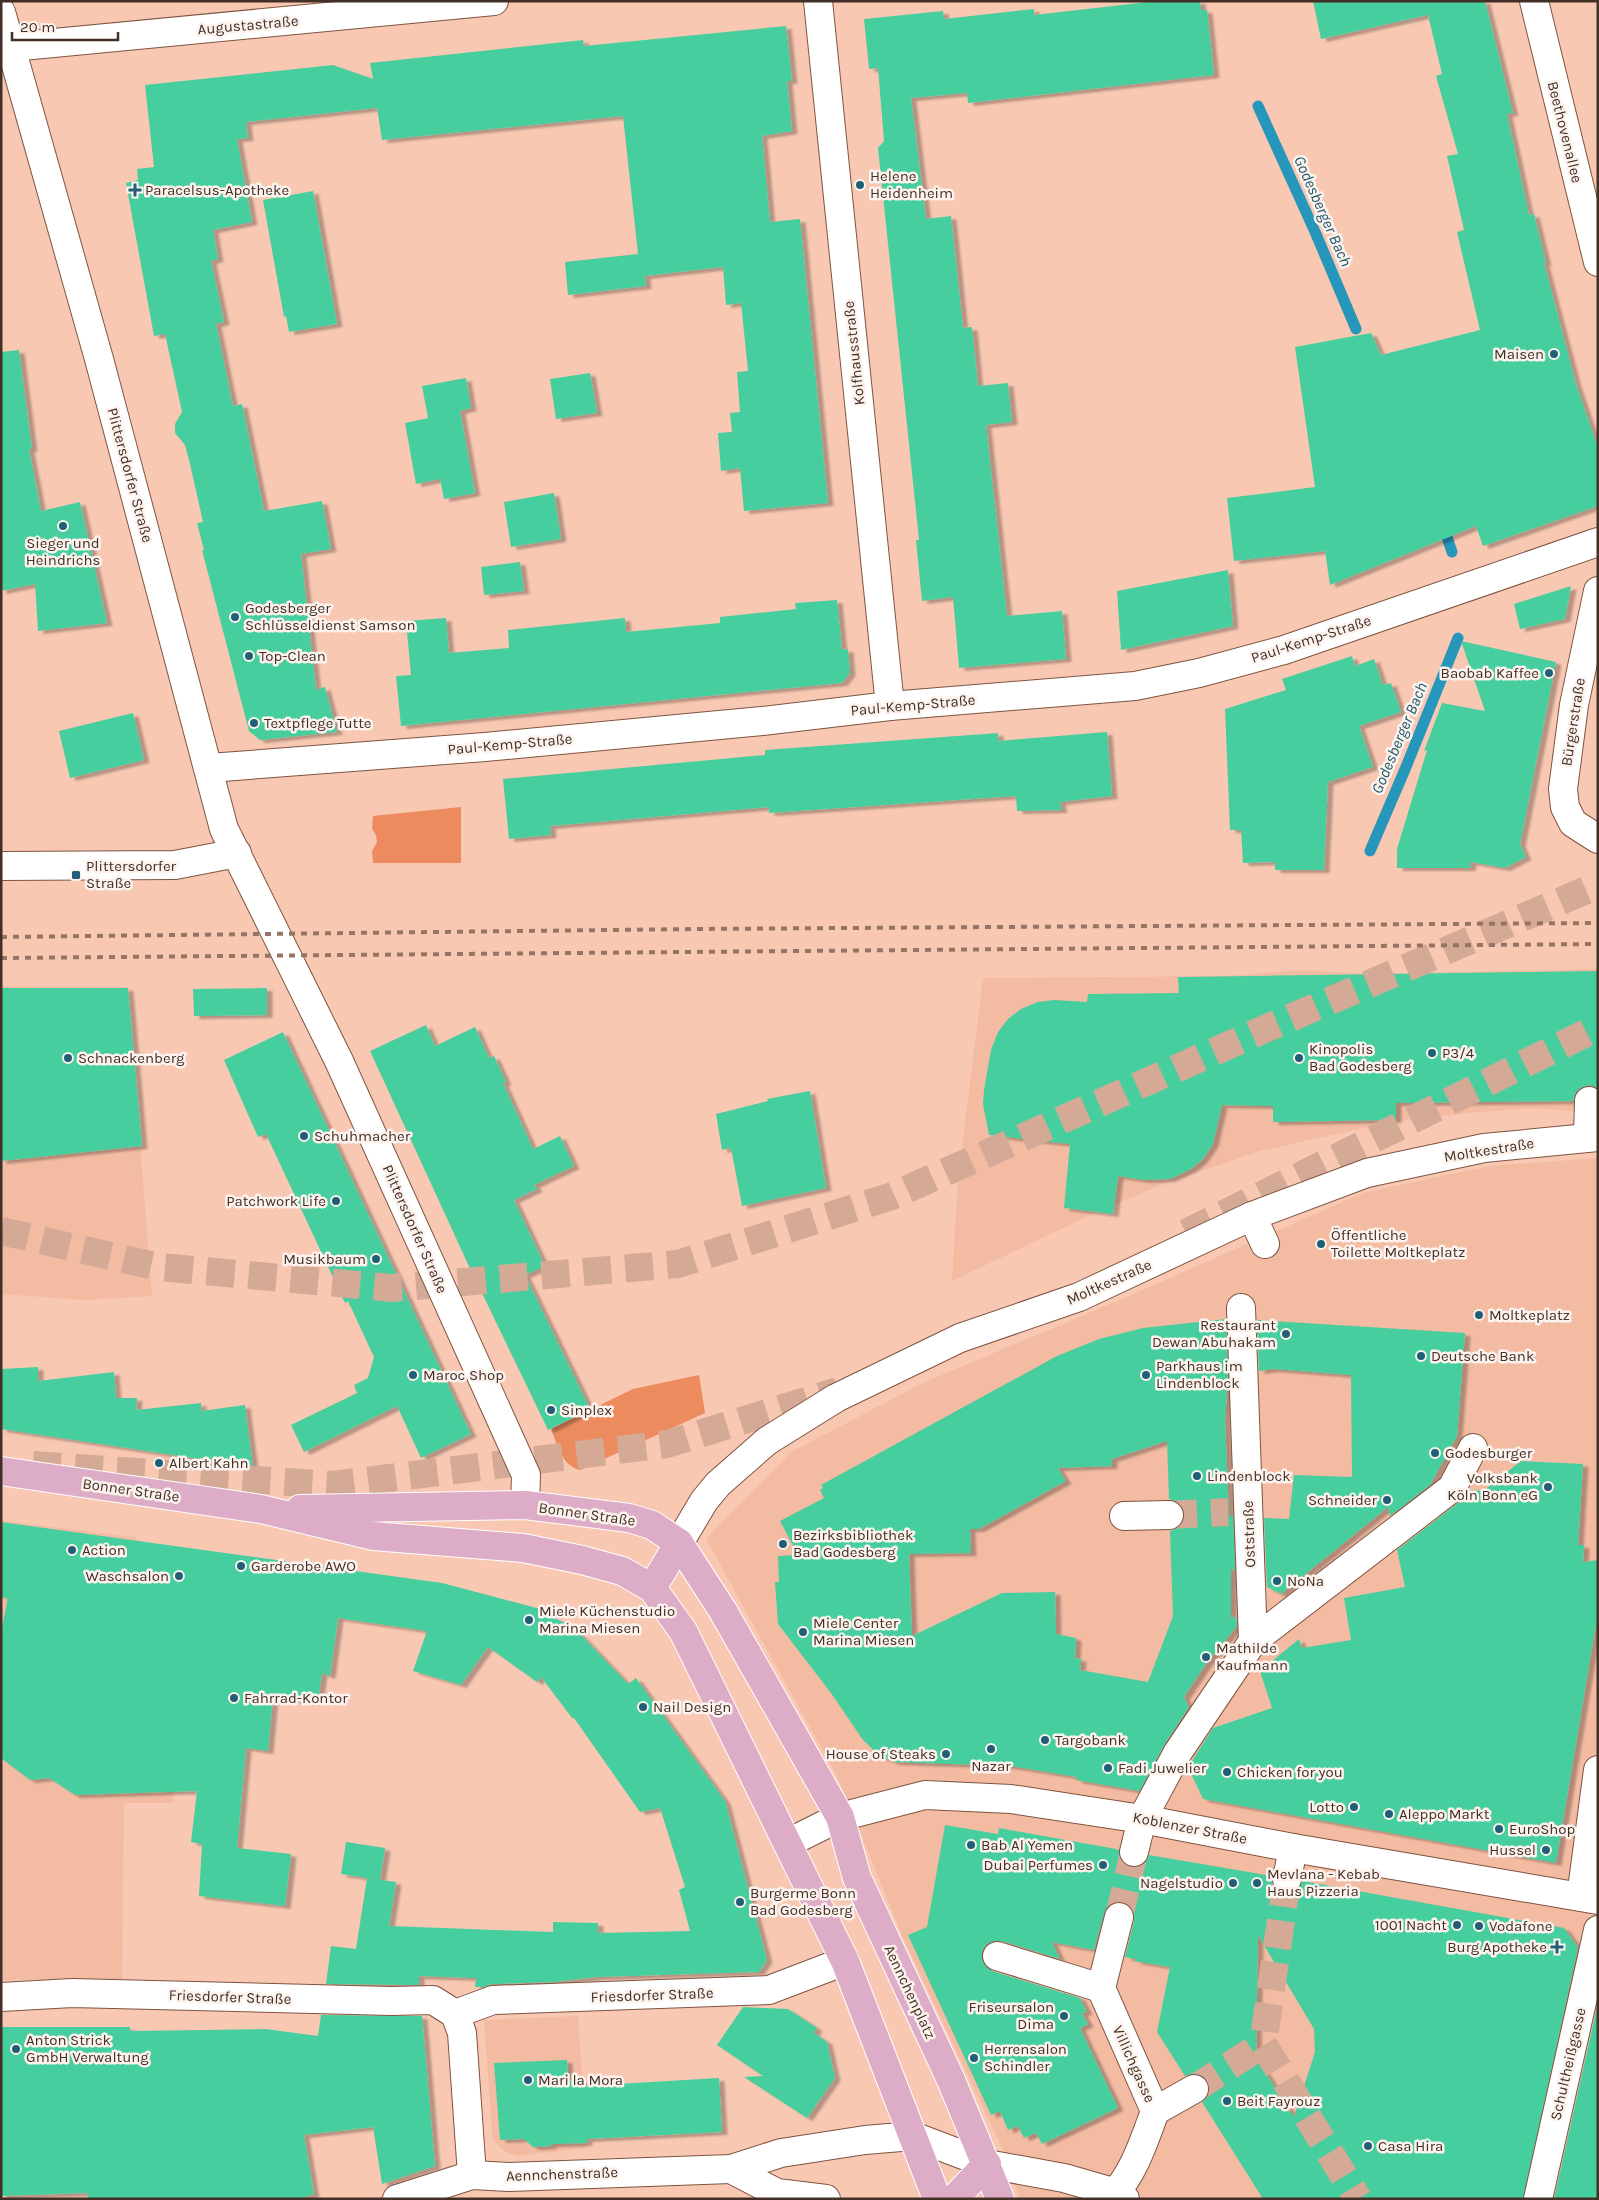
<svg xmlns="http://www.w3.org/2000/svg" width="1599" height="2200" font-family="Karla,sans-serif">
  <defs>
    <filter id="shadow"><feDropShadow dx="5.5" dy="3" stdDeviation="1" flood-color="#0004"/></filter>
  </defs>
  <rect width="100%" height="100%" fill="#f9c8b2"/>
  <g fill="#f3bba2">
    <polygon points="1598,969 1598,1114 1535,1108 1468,1113 1387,1123 1260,1151 1158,1186 1086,1217 952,1281 958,1178 983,978 1225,976 1304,970 1366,974"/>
    <polygon points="1,986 128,987 152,1296 85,1300 1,1294"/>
    <polygon points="1598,1158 1598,2199 1020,2199 1005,2154 903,1937 837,1776 706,1539 791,1452 925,1382 1122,1299 1363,1193 1489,1166"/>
    <polygon points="1,1521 135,1537 168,1599 173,1803 124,1803 122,1979 1,1980"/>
    <polygon points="578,2016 587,2148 517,2156 504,2151 494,2141 492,2131 484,2020"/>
  </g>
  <g fill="#eb8b5e">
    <polygon points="461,807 461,863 373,863 372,851 377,842 376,835 372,829 373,816"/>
    <path d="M699,1375l6,38 -125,57c-19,-5 -22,-24 -29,-41l82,-40z"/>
  </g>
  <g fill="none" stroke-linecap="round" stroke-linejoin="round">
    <g stroke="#2696bb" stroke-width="11">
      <polyline points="1258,106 1316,234 1356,329"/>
      <polyline points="1443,525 1452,552"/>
      <polyline points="1370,851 1406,767 1458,638"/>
    </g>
  </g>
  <g fill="#47ce9e" fill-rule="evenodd" filter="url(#shadow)">
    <polygon points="1157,1 1200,1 1201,10 1207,10 1214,75 968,103 967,93 911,98 926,219 951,216 963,328 972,327 978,386 1008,383 1012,422 986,425 1007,616 1062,611 1066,659 959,668 953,597 922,601 916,540 919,540 878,148 884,141 878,68 869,69 864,19 943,11 944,19 1034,9 1034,15"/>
    <polygon points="1313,1 1485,1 1513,113 1507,114 1529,215 1534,214 1546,263 1544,263 1576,384 1598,448 1598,506 1483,546 1476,526 1330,585 1325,551 1234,561 1227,498 1315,487 1295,347 1371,333 1381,355 1480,330 1457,232 1464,230 1447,156 1458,154 1436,76 1442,74 1428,15 1321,39"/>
    <polygon points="786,26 792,81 787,81 792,131 762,136 770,222 800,219 828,503 744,511 740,468 721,471 718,433 732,432 730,413 740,412 737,372 748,371 741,303 726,305 723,267 645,276 646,286 568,295 565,262 638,254 623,116 382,140 377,108 246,122 248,138 237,139 252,222 213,230 218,259 211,261 224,322 216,324 233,406 242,404 264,511 322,501 331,549 301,554 316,690 325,687 337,732 260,740 249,731 202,550 204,550 197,523 203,522 190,464 185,445 175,433 175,424 182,412 165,334 154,336 126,183 138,180 137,169 154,167 145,85 333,65 373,79 370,63 583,40 584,46"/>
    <polygon points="313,191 337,324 289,332 286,316 284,317 263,200"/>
    <polygon points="19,350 32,449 29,449 41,511 80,502 107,623 38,631 35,584 1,591 1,352"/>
    <polygon points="590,373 597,413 556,419 550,379"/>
    <polygon points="466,378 471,408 460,411 475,493 444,499 440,479 416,484 405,423 428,418 422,386"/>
    <polygon points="554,493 561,539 511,547 504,502"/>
    <polygon points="520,562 524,591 484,595 481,567"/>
    <polygon points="1228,570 1233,626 1121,650 1117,591"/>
    <polygon points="1571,586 1565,619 1520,629 1514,604"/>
    <polygon points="837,600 842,650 848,649 850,673 842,683 401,726 396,676 411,675 406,621 446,618 449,653 509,648 508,630 625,618 626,632 720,623 720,617 796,609 795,603"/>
    <polygon points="1461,641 1556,662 1520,844 1526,857 1505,868 1471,862 1470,868 1397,868 1397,849 1427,750 1424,751 1442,703 1485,711"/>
    <polygon points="1352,656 1355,666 1374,659 1383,685 1391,683 1401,712 1359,726 1373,767 1328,782 1324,870 1275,870 1275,862 1243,863 1241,830 1230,830 1225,709 1286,690 1282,679"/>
    <polygon points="133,713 144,760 70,778 59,731"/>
    <polygon points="1107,732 1112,796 1060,802 1062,810 1017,811 1016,796 769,813 769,807 550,826 551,835 509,839 503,779 765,755 765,750 998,733 998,741"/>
    <polygon points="1598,971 1598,1088 1590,1085 1582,1087 1576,1092 1573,1101 1396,1103 1396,1120 1273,1122 1273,1106 1222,1105 1213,1144 1202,1160 1191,1169 1170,1179 1144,1180 1118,1176 1113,1214 1064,1208 1070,1144 989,1135 983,1104 984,1090 991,1050 998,1032 1008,1019 1021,1009 1038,1002 1054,1000 1087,1002 1088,994 1179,993 1178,977"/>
    <polygon points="1,988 128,988 142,1146 1,1161"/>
    <polygon points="267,988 267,1015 194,1016 193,989"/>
    <polygon points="426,1025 435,1046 475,1027 489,1058 494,1056 506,1082 503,1083 533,1149 560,1136 574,1166 534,1185 537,1189 514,1200 545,1266 525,1275 590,1409 548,1430 467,1262 370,1051"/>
    <polygon points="283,1032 471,1434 421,1458 397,1406 304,1452 291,1425 357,1393 354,1385 368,1378 374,1357 348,1301 345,1303 266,1134 258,1137 224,1060"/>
    <polygon points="810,1091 826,1188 742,1206 731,1148 722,1150 716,1114 768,1101 767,1099"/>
    <path d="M1226,1319l2,56 -3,46 4,95h4l2,55 -4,-2v49l5,-1 1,9 -31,38 -22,33 5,10 -25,38 -24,46 -64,-11 1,-3 -67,-11 -116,-4 -14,-6 -17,-16 -32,-47 -53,-69 -3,-42h4l-1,-26 20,-1 -18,-34 44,-23 -4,-8 3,-2 -2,-3 236,-129 42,-17 44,-11zM1167,1441l2,58 7,2 6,6 3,8 -3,8 -5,5 -7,3 3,85 -25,66 -68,-12 1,-11 -6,-1 1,-20 -20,-4 -1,-42 -53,1 -90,43 -3,-82 62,-1 -1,-24h9l87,-48 -8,-13 54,-2v-7z"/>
    <polygon points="1257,1320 1465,1333 1457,1436 1430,1485 1390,1516 1388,1507 1281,1594 1267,1587 1264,1518 1289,1519 1294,1475 1352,1477 1351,1375 1273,1369 1259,1371"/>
    <polygon points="38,1367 38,1381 114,1372 116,1398 137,1398 136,1410 201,1403 201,1411 245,1405 253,1467 1,1429 1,1369"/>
    <polygon points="1521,1461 1583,1464 1578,1545 1584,1545 1583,1562 1598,1560 1598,1612 1556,1863 1203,1799 1188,1767 1213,1728 1272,1708 1260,1671 1299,1639 1302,1648 1351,1640 1344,1598 1405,1587 1397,1550 1462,1500 1468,1490 1483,1491"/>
    <polygon points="1,1522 442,1583 544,1610 544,1613 571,1626 582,1636 628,1684 636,1678 725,1801 767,1960 759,1972 597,1977 555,1982 492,1984 483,1987 475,1987 476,1978 419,1976 419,1985 326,1984 331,1946 356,1949 367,1878 396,1882 389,1926 553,1932 553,1922 598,1923 598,1933 690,1931 679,1890 685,1887 660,1808 640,1812 574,1718 572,1718 541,1677 537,1682 488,1647 461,1685 413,1671 427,1631 338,1618 330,1676 322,1673 318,1702 273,1697 268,1751 246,1748 237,1848 291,1854 285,1906 199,1896 202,1844 191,1842 197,1791 75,1795 49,1778 30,1780 1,1758 1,1632 8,1598 1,1598"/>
    <path d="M945,1825l53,9 1,-6 117,21 3,1v7l4,6 8,4h7l7,-4 4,-8 123,21v9l4,5 9,4h8l5,-4 4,-9 262,47 14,19 -55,252h-260l-61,-97 6,-6 2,-6 -3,-9 -5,-6 -7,-2 -10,3 -28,-44 13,-65 -35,-6 1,-2 -11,-2 9,-36v-8l-4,-7 -8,-4h-8l-6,4 -4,7 -10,37 -42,-8 8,17 -58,-18h-8l-7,3 -5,7v9l4,7 6,4 88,27 7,14 -5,1 6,11 -8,4 38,80 -76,36 -6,-11 -12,5 -6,-12 -10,4 -8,-19 -9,4 -83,-180 19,-8zM1258,1935l56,94 1,23 -21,65 -38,-59z"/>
    <polygon points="346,1842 385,1848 380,1880 341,1874"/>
    <polygon points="1598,2003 1598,2199 1554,2199"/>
    <polygon points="743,2007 788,2009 817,2028 814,2033 827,2042 835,2078 807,2118 744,2077 763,2076 717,2045"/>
    <polygon points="321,2015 422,2016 435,2166 382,2184 373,2127 304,2135 314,2194 300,2199 88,2199 88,2193 1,2196 1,2027 130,2027 130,2031 266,2029 318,2036"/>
    <polygon points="567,2060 568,2081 583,2080 583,2086 719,2078 722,2132 587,2139 587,2143 552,2144 551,2146 533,2147 524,2139 500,2140 494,2063"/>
  </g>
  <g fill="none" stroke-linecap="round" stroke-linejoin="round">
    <g stroke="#d4a996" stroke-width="28" stroke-dasharray="28 14" stroke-linecap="butt">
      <polyline points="1169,1515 1228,1512"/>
      <polyline points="1287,1879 1263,2044 1358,2199"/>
      <polyline points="1119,1917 1134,1852"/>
      <polyline points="1194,2089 1263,2044"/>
    </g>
    <g stroke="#d4a996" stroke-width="28" stroke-dasharray="28 14" stroke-linecap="butt">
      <polyline points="1,1231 159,1267 392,1288 678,1264 892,1196 1267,1028 1598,885"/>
      <polyline points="1186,1233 1598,1027"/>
      <polyline points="33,1465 332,1485 667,1444 838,1391"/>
    </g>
    <defs>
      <g id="minor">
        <polyline points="818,1 890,706"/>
        <polyline points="1534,1 1598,262"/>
        <polyline points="1,12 99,359 224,829 339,1061 526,1475 525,1505"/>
        <polyline points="1,48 494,1"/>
        <polyline points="1598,591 1574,705 1563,789 1565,807 1573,823 1598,839"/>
        <polyline points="209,768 485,747 762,721 890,706 1135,686 1199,673 1284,650 1598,542"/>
        <polyline points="1,866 175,865 237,853"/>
        <polyline points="1588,1137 1589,1101"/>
        <polyline points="1252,1216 1265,1244"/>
        <polyline points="1241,1308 1253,1641"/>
        <polyline points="1124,1516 1169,1515"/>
        <polyline points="679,1543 704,1501 718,1484 767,1441 836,1398 960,1338 1079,1297 1252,1216 1367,1173 1484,1148 1598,1137"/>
        <polyline points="788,1843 840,1817 925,1795 1011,1799 1142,1819 1293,1848 1598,1900"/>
        <polyline points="1134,1852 1142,1819 1178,1752 1253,1641 1452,1488 1473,1448"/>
        <polyline points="1287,1879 1293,1848"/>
        <polyline points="1581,1897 1598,1770"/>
        <polyline points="997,1956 1101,1988"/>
        <polyline points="1,1997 72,1993 391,2001 433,2000 455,2014 462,2033 472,2175"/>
        <polyline points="455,2014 493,2000 769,1990 845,1961"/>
        <polyline points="1155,2111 1194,2089"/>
        <polyline points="731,2169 777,2193 826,2199"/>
        <polyline points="397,2199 472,2175 509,2177 731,2169 781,2153 865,2140 913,2136 987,2164 1064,2178 1116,2193 1125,2199"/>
        <path d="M1109,2199c24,-22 35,-58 46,-88l-54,-123 18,-71"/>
        <polyline points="1538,2199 1598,1930"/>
      </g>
      <g id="major">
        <polyline points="1,1471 261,1509 373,1536 523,1548 582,1560 622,1571 652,1588 683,1631 845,1961 937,2199"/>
        <polyline points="300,1509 525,1505 629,1518 652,1525 679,1543 723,1611 840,1817 857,1878 951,2080 1000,2199"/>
        <polyline points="652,1588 679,1543"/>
        <polyline points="954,2199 987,2164"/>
      </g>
    </defs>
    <use href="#minor" stroke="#7e5440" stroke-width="30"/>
    <use href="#major" stroke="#fff" stroke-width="30"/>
    <use href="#minor" stroke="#fff" stroke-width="28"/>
    <use href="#major" stroke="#ddadc8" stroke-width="28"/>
    <g stroke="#957465" stroke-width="4" stroke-dasharray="6 6" stroke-linecap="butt">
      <polyline points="1,937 696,929 1598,923"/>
      <polyline points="1,958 1598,944"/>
    </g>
  </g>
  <g fill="#205f75" stroke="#fdf3ee" stroke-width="2">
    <circle cx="860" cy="185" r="5"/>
    <path d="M132.5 182.5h5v5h5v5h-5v5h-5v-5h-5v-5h5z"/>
    <circle cx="1554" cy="354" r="5"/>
    <circle cx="63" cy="526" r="5"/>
    <circle cx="235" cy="617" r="5"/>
    <circle cx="249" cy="656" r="5"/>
    <circle cx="1549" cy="673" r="5"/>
    <circle cx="254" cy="723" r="5"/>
    <rect x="71" y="870" width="10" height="10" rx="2.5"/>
    <circle cx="1432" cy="1053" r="5"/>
    <circle cx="68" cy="1058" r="5"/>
    <circle cx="1299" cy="1058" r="5"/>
    <circle cx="304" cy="1136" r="5"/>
    <circle cx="336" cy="1201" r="5"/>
    <circle cx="1321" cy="1244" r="5"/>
    <circle cx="376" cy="1259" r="5"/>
    <circle cx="1479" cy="1315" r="5"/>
    <circle cx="1286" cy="1334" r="5"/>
    <circle cx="1421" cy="1356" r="5"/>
    <circle cx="413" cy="1375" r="5"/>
    <circle cx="1146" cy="1375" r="5"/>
    <circle cx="551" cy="1410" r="5"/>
    <circle cx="1435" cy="1453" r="5"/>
    <circle cx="159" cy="1463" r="5"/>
    <circle cx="1197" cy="1476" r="5"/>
    <circle cx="1548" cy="1487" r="5"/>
    <circle cx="1387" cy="1500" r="5"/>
    <circle cx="783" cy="1544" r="5"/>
    <circle cx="72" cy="1550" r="5"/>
    <circle cx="241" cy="1566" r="5"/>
    <circle cx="179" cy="1576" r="5"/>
    <circle cx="1277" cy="1581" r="5"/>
    <circle cx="529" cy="1620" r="5"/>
    <circle cx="803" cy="1632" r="5"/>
    <circle cx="1206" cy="1657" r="5"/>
    <circle cx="234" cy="1698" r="5"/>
    <circle cx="643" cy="1707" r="5"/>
    <circle cx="1045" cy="1740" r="5"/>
    <circle cx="991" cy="1749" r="5"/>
    <circle cx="946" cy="1754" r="5"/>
    <circle cx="1108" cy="1768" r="5"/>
    <circle cx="1227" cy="1772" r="5"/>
    <circle cx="1354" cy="1807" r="5"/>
    <circle cx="1389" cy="1814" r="5"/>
    <circle cx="1499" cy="1829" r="5"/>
    <circle cx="971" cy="1845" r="5"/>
    <circle cx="1546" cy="1850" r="5"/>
    <circle cx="1103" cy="1865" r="5"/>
    <circle cx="1233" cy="1883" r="5"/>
    <circle cx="1257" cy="1883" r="5"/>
    <circle cx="740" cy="1902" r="5"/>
    <circle cx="1457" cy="1925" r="5"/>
    <circle cx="1479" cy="1926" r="5"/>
    <path d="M1554.5 1939.5h5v5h5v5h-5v5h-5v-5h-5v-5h5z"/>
    <circle cx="1064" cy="2016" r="5"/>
    <circle cx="16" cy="2049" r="5"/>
    <circle cx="974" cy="2058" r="5"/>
    <circle cx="528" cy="2080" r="5"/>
    <circle cx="1227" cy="2101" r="5"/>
    <circle cx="1368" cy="2146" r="5"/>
  </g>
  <g text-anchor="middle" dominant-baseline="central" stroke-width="5" stroke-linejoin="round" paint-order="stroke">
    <g font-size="15" fill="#422f26" stroke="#fdf3ee">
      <text transform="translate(248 25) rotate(-5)">Augustastraße</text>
      <text transform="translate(1565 132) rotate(76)">Beethovenallee</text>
      <text transform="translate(854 353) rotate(-96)">Kolfhausstraße</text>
      <text transform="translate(130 475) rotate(75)">Plittersdorfer Straße</text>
      <text transform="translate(1311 639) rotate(-18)">Paul-Kemp-Straße</text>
      <text transform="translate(913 705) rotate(-5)">Paul-Kemp-Straße</text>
      <text transform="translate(1573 722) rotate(-81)">Bürgerstraße</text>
      <text transform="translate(510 744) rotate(-5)">Paul-Kemp-Straße</text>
      <text transform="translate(1489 1150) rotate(-9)">Moltkestraße</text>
      <text transform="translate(415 1229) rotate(66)">Plittersdorfer Straße</text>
      <text transform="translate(1109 1282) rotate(-24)">Moltkestraße</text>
      <text transform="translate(131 1490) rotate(8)">Bonner Straße</text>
      <text transform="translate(587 1514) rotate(8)">Bonner Straße</text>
      <text transform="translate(1249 1534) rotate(-92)">Oststraße</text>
      <text transform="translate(1190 1828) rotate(11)">Koblenzer Straße</text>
      <text transform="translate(910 1992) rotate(65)">Aennchenplatz</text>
      <text transform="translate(652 1995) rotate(-2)">Friesdorfer Straße</text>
      <text transform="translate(230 1997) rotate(2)">Friesdorfer Straße</text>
      <text transform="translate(1134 2064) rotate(66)">Villichgasse</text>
      <text transform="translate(1568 2064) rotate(-77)">Schultheißgasse</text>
      <text transform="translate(562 2174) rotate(-2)">Aennchenstraße</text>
    </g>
    <g font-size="15" fill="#422f26" stroke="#fdf3ee" text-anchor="start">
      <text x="870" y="176">Helene<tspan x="870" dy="17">Heidenheim</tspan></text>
      <text x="145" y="190">Paracelsus-Apotheke</text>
      <text x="1544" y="354" text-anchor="end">Maisen</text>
      <text x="63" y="543" text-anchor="middle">Sieger und<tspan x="63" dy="17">Heindrichs</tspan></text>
      <text x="245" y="608">Godesberger<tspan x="245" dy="17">Schlüsseldienst Samson</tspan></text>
      <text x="259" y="656">Top-Clean</text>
      <text x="1539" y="673" text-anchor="end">Baobab Kaffee</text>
      <text x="264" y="723">Textpflege Tutte</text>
      <text x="86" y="866">Plittersdorfer<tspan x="86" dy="17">Straße</tspan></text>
      <text x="1309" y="1049">Kinopolis<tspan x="1309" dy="17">Bad Godesberg</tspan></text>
      <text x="1442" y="1053">P3/4</text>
      <text x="78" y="1058">Schnackenberg</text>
      <text x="314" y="1136">Schuhmacher</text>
      <text x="326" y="1201" text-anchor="end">Patchwork Life</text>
      <text x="1331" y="1235">Öffentliche<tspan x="1331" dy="17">Toilette Moltkeplatz</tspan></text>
      <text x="366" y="1259" text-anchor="end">Musikbaum</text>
      <text x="1489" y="1315">Moltkeplatz</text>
      <text x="1276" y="1325" text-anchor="end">Restaurant<tspan x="1276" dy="17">Dewan Abuhakam</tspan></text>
      <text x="1431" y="1356">Deutsche Bank</text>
      <text x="1156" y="1366">Parkhaus im<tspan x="1156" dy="17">Lindenblock</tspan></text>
      <text x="423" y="1375">Maroc Shop</text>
      <text x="561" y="1410">Sinplex</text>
      <text x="1445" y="1453">Godesburger</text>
      <text x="169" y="1463">Albert Kahn</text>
      <text x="1207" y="1476">Lindenblock</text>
      <text x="1538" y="1478" text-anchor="end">Volksbank<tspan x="1538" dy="17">Köln Bonn eG</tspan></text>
      <text x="1377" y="1500" text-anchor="end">Schneider</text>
      <text x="793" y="1535">Bezirksbibliothek<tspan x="793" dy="17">Bad Godesberg</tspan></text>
      <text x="82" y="1550">Action</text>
      <text x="251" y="1566">Garderobe AWO</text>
      <text x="169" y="1576" text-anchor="end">Waschsalon</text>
      <text x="1287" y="1581">NoNa</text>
      <text x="539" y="1611">Miele Küchenstudio<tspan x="539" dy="17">Marina Miesen</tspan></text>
      <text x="813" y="1623">Miele Center<tspan x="813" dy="17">Marina Miesen</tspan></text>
      <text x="1216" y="1648">Mathilde<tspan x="1216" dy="17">Kaufmann</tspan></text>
      <text x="244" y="1698">Fahrrad-Kontor</text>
      <text x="653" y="1707">Nail Design</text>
      <text x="1055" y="1740">Targobank</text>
      <text x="936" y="1754" text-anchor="end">House of Steaks</text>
      <text x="991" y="1766" text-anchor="middle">Nazar</text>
      <text x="1118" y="1768">Fadi Juwelier</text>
      <text x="1237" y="1772">Chicken for you</text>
      <text x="1344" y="1807" text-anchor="end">Lotto</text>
      <text x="1399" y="1814">Aleppo Markt</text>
      <text x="1509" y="1829">EuroShop</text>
      <text x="981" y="1845">Bab Al Yemen</text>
      <text x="1536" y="1850" text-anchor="end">Hussel</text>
      <text x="1093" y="1865" text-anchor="end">Dubai Perfumes</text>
      <text x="1267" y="1874">Mevlana - Kebab<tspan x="1267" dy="17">Haus Pizzeria</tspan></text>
      <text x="1223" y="1883" text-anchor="end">Nagelstudio</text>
      <text x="750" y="1893">Burgerme Bonn<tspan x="750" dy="17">Bad Godesberg</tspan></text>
      <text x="1447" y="1925" text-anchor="end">1001 Nacht</text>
      <text x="1489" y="1926">Vodafone</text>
      <text x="1547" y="1947" text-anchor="end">Burg Apotheke</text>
      <text x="1054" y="2007" text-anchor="end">Friseursalon<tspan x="1054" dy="17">Dima</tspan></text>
      <text x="26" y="2040">Anton Strick<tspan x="26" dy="17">GmbH Verwaltung</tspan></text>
      <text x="984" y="2049">Herrensalon<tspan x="984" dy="17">Schindler</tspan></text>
      <text x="538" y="2080">Mari la Mora</text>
      <text x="1237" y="2101">Beit Fayrouz</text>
      <text x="1378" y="2146">Casa Hira</text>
    </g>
    <g font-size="16" font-style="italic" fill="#235b6f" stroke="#fdf3ee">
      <text transform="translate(1323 211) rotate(66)">Godesberger Bach</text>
      <text transform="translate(1399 738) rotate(-67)">Godesberger Bach</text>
    </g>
  </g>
  <rect width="1599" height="2200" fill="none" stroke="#422f26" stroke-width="5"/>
  <path d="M12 32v8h106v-8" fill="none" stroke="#422f26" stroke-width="2.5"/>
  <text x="20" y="32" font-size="15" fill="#422f26" stroke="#fdf3ee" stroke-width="4" paint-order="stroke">20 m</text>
</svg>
